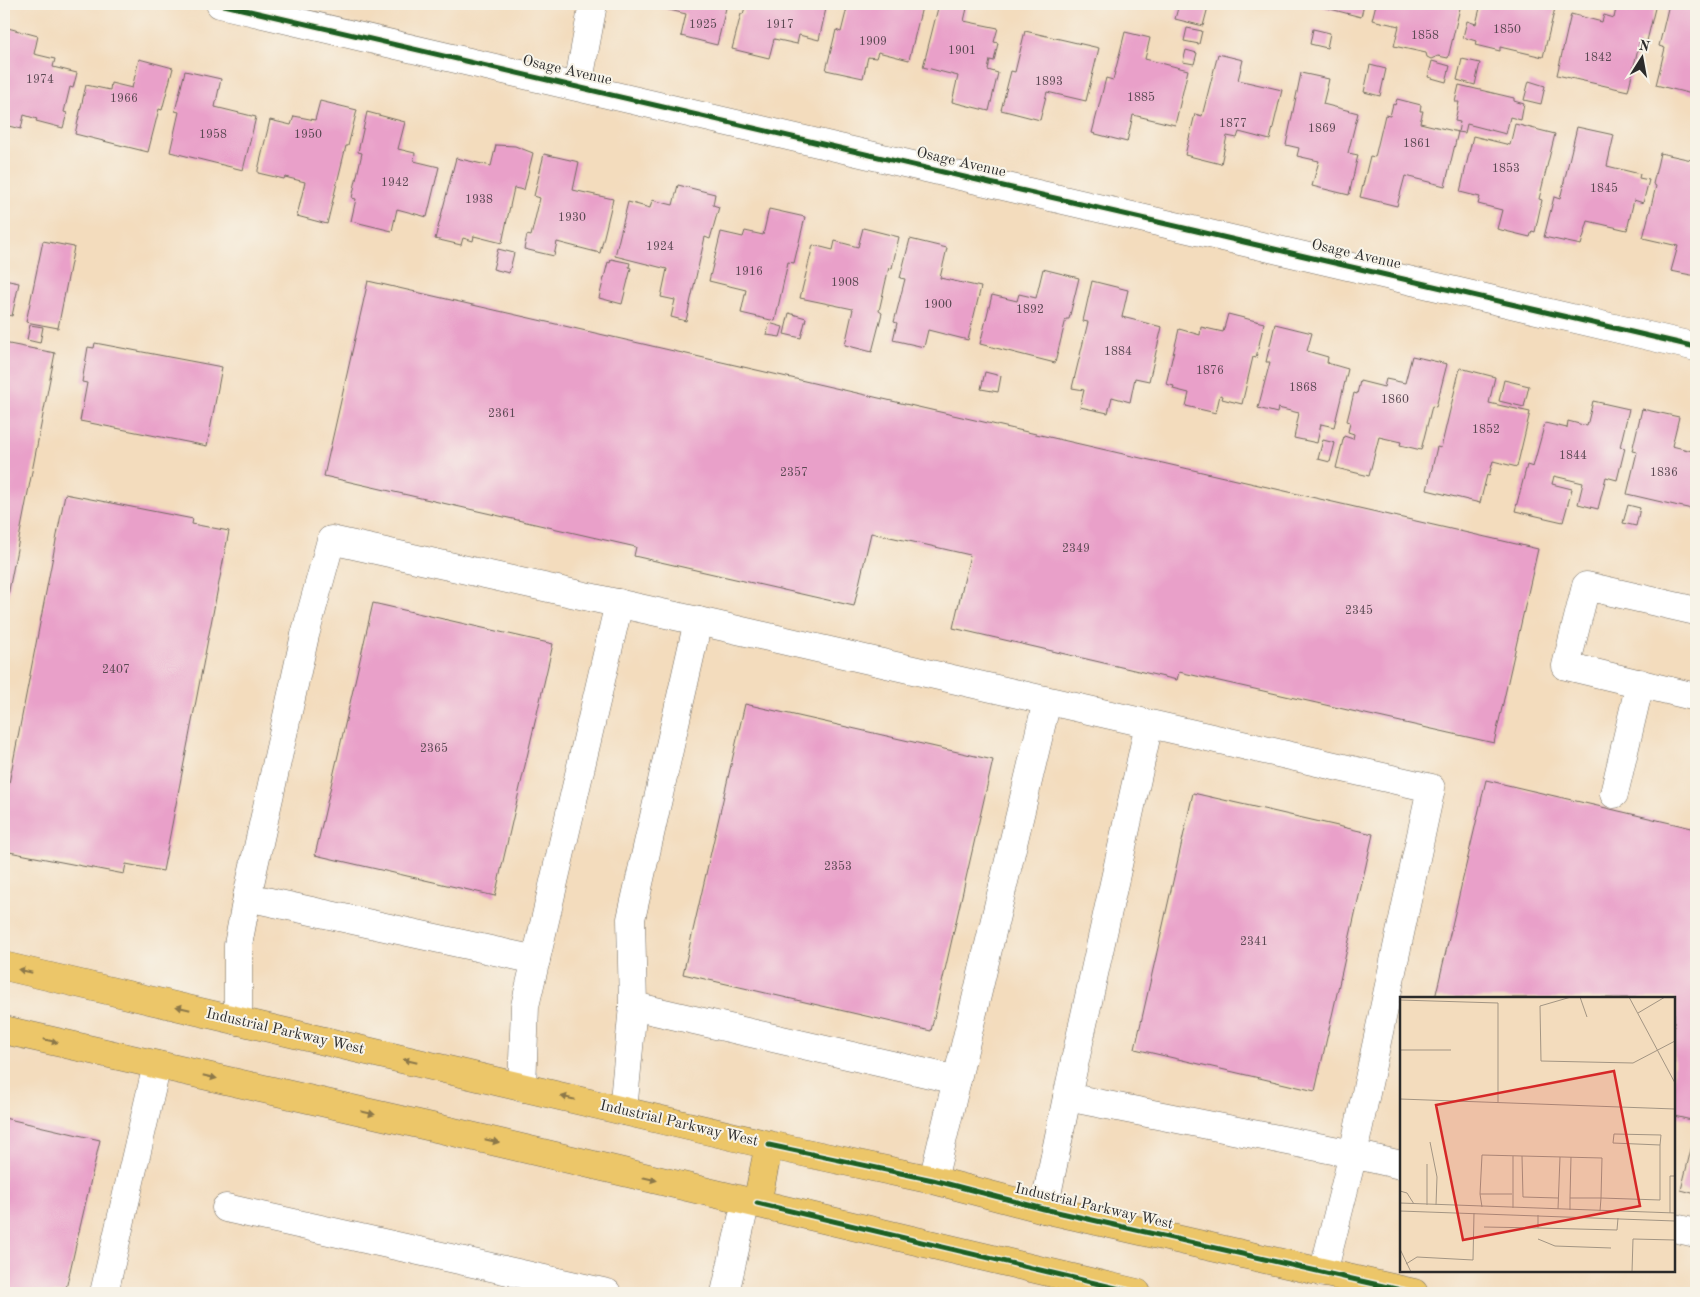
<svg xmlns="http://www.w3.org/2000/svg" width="1700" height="1297" font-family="'Old Standard TT',serif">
  <rect width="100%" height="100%" fill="#f7f3e8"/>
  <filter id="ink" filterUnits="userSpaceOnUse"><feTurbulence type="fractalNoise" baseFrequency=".02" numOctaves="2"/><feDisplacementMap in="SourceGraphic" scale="10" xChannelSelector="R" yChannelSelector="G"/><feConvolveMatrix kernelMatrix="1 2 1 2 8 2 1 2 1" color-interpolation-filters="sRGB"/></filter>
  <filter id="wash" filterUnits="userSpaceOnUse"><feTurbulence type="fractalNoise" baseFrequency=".0096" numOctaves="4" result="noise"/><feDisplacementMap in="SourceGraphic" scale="20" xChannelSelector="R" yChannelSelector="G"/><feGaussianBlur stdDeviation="1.12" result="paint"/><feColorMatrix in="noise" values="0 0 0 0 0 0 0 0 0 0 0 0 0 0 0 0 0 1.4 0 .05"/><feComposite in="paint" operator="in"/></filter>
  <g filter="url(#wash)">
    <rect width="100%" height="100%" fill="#f3dcbd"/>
    <g id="blocks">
      <g fill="#e9a0c9">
        <polygon points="653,4 717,4 717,6 726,8 717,45 681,36 686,14 653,6"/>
        <polygon points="746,4 827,4 819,40 799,35 797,44 774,39 769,58 732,49 741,14 743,14"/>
        <polygon points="848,4 918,4 918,6 922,7 909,60 878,52 876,58 868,57 863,78 826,70 836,30 841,32"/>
        <polygon points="939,4 968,4 964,21 998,28 994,42 998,43 994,61 990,60 988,70 998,73 989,111 952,102 958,76 923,67"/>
        <polygon points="1179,4 1193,4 1208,7 1203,26 1175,19"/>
        <polygon points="1311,4 1364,4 1361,17"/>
        <polygon points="1376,4 1461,4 1448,58 1438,56 1431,59 1427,57 1426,53 1394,46 1399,26 1372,20"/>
        <polygon points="1481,4 1556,4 1543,57 1500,47 1500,51 1475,45 1476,41 1463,37 1467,21 1476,24"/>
        <polygon points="1617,4 1656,4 1647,41 1640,40 1628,91 1557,75 1571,14 1602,22 1604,15 1614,18"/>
        <polygon points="1669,4 1681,4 1696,7 1696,95 1656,85 1665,48 1659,46"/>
        <polygon points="4,27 38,36 34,54 55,59 53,67 77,73 73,88 70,87 64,112 67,113 63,128 36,121 37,119 24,115 21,129 4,125"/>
        <polygon points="1187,28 1202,31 1199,44 1184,41"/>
        <polygon points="1313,29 1330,33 1327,48 1310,44"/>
        <polygon points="1025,31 1099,48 1086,101 1047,92 1040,120 1001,110 1011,71 1015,72"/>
        <polygon points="1125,32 1150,38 1145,59 1188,70 1175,125 1133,115 1127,142 1092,133 1106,78 1113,80"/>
        <polygon points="1186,50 1197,53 1194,64 1183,62"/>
        <polygon points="1218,54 1243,60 1238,80 1282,90 1270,140 1239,132 1237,138 1227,136 1221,164 1185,155 1195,114 1202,116"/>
        <polygon points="139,59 173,68 162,110 159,109 148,152 75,134 86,85 110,90 111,83 132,88"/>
        <polygon points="1462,59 1480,63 1475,85 1457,80"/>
        <polygon points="1432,61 1450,66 1446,82 1428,77"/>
        <polygon points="1370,65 1386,69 1380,96 1364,92"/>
        <polygon points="185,71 221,79 215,107 256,117 243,170 170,152 179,112 175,111"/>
        <polygon points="1301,73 1329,79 1323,104 1358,113 1348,153 1358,155 1349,195 1312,186 1319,161 1297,156 1299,148 1286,145"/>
        <polygon points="1529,81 1545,86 1541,104 1524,100"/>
        <polygon points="1459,85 1514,98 1514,101 1524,104 1521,120 1510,117 1506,134 1467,124 1465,133 1458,132 1460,122 1455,121 1459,102 1455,102"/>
        <polygon points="1397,99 1421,105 1420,111 1423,111 1420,123 1458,132 1445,186 1405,176 1397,206 1360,197 1370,156 1375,157 1385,115 1390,116 1393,104 1395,105"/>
        <polygon points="320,101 357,110 348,146 346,146 327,224 297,216 305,182 285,177 284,179 258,173 258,170 270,120 291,125 294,116 315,120"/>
        <polygon points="367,112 405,122 398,149 415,153 414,161 439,167 427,217 397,209 392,231 351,221 356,199 352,198 362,153 358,152"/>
        <polygon points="1515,124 1555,134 1539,199 1542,200 1535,232 1532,231 1530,237 1497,229 1502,210 1478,204 1480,197 1460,192 1473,136 1510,145"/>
        <polygon points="1577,127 1614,135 1607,166 1640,174 1639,178 1649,180 1643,203 1634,200 1627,230 1588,221 1581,245 1544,237 1554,197 1560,199"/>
        <polygon points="496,145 515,146 533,153 524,190 514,188 502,243 474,236 473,241 463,238 461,245 435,239 456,158 491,166"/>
        <polygon points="1660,153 1696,161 1695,190 1696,191 1696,276 1671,271 1678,246 1643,238 1656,186 1653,184"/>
        <polygon points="544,154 579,162 573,190 613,199 600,253 557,242 554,256 524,249 527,235 531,236 540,198 534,196"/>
        <polygon points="678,185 715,194 713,205 719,207 710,239 705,237 686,321 671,317 675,300 661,297 667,269 615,256 628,202 650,208 652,200 673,205"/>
        <polygon points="769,209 805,217 794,263 788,262 775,321 741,313 746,290 709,281 721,232 743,237 745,231 763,235"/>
        <polygon points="863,228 899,237 892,268 889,267 879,311 882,313 872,352 845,345 853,309 800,298 813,245 833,250 835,241 858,247"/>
        <polygon points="910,239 947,248 940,278 981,287 968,340 928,330 924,347 893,340 897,323 894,322 905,279 900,278"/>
        <polygon points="43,241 74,247 58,328 26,322"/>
        <polygon points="498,249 514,253 509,273 493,269"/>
        <polygon points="611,259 630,263 629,267 631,268 622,304 599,298 608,262 610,263"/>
        <polygon points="1043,269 1079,278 1069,319 1066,319 1055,363 980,344 992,295 1017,301 1019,294 1036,298"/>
        <polygon points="4,280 19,283 12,316 4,314"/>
        <polygon points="368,281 1538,549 1494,743 1179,672 1177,680 953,628 970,555 918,543 871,533 854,606 634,556 636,547 324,476"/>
        <polygon points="1092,281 1128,290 1122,317 1162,327 1149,381 1135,378 1130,402 1112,397 1108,413 1080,407 1084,390 1072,388 1088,322 1083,321"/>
        <polygon points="789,313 806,318 801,338 784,334"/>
        <polygon points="1228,314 1264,323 1256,358 1253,357 1242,404 1222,399 1223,396 1220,395 1216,413 1186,406 1189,393 1173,389 1174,386 1166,384 1179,329 1200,335 1201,327 1223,332"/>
        <polygon points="769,323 783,327 780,337 767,335"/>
        <polygon points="1275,324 1312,333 1307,351 1328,357 1327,363 1348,369 1334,427 1321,424 1317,443 1294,438 1299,413 1278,408 1277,413 1258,408 1270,362 1266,362"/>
        <polygon points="30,325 43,327 40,343 27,340"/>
        <polygon points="4,343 55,353 5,611 4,611"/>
        <polygon points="95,343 222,367 207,446 80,421 87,383 82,382 88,347 94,348"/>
        <polygon points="1412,356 1447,364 1436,407 1432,406 1421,450 1400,445 1401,442 1379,437 1369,476 1336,468 1344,436 1353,439 1354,434 1348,432 1350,422 1347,421 1354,393 1357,394 1360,381 1384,387 1386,379 1405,383"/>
        <polygon points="1460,368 1495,377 1489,403 1530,412 1517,467 1493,461 1489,476 1487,475 1480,503 1427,490 1437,447 1441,448"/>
        <polygon points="985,372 1001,376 998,392 981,389"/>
        <polygon points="1504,380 1529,386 1524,407 1499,401"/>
        <polygon points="1593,401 1629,409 1620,447 1625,448 1617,480 1606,477 1598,509 1578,504 1583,483 1554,476 1552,484 1572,489 1563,522 1515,511 1527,465 1533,467 1545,423 1567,428 1568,421 1587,426"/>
        <polygon points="1642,409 1679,417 1672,446 1696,452 1696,510 1627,494 1637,452 1632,451"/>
        <polygon points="1323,440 1335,443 1330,462 1318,459"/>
        <polygon points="65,494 193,519 192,524 229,531 163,871 126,864 124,874 4,851 4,809"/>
        <polygon points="1628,505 1640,508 1636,526 1623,523"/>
        <polygon points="373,603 553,644 495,896 315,855"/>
        <polygon points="745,704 993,760 931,1031 683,974"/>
        <polygon points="1486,780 1696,829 1696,1121 1674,1116 1674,998 1435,998"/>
        <polygon points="1193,793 1373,834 1315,1091 1135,1049"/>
        <polygon points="4,1118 100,1140 65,1293 4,1293"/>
        <polygon points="1696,1129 1696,1194 1681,1190"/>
      </g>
    </g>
  </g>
  <g filter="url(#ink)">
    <use href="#blocks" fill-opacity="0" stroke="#71695e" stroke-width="1"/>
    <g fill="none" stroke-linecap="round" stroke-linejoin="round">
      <defs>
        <g id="minor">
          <polyline points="220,4 1696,347"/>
          <polyline points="578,86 593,4"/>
          <polyline points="1696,611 1586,586 1566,666 1696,697"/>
          <polyline points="698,621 631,919 633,1006 957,1080"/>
          <polyline points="1614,794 1640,683"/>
          <polyline points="247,897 305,635 331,540 698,621 1431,788 1353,1154 1067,1097 1044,1209"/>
          <polyline points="238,1021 238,945 247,897 536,960"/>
          <polyline points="522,1088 525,1006 619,603"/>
          <polyline points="1067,1097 1149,724"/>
          <polyline points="623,1111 633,1006"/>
          <polyline points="933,1180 1047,701"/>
          <polyline points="226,1208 607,1293"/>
          <polyline points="1674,1228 1696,1233"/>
          <polyline points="1323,1273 1353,1154 1401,1165"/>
          <polyline points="104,1293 157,1065"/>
          <polyline points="725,1293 746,1201"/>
        </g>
        <g id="major">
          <polyline points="4,966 769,1145 933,1180 1044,1209 1414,1293"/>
          <polyline points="4,1030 445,1130 1137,1293"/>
          <polyline points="757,1203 769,1145"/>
        </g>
      </defs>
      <use href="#minor" stroke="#71695e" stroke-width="29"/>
      <use href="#major" stroke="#71695e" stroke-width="29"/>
      <use href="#minor" stroke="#fff" stroke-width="28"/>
      <use href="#major" stroke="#ecc669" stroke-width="28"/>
      <defs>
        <g id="cycleway">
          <polyline points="220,4 1696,347"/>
          <polyline points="769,1145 933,1180 1044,1209 1414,1293"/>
          <polyline points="757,1203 1137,1293"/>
        </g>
      </defs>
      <use href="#cycleway" stroke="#f7f3e8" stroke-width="8"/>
      <use href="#cycleway" stroke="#1b5e20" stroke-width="5"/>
    </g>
    <defs><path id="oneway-solid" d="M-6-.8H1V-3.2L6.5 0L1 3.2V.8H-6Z" transform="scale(1.25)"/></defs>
    <g fill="#8c784a">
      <use href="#oneway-solid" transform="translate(25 971) rotate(-167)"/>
      <use href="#oneway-solid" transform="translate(183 1008) rotate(-167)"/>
      <use href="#oneway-solid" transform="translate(51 1041) rotate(13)"/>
      <use href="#oneway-solid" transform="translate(410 1061) rotate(-167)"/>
      <use href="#oneway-solid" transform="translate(210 1077) rotate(13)"/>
      <use href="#oneway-solid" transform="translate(568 1098) rotate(-167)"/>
      <use href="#oneway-solid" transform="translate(368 1113) rotate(13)"/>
      <use href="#oneway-solid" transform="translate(492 1141) rotate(13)"/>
      <use href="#oneway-solid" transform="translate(650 1179) rotate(13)"/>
    </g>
  </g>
  <g text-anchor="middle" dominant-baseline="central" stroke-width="4" stroke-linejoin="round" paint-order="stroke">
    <g font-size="12" fill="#5a4852">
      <text x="703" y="25">1925</text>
      <text x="780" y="25">1917</text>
      <text x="1507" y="30">1850</text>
      <text x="1425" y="36">1858</text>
      <text x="873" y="42">1909</text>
      <text x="962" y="51">1901</text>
      <text x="1598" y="58">1842</text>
      <text x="40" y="80">1974</text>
      <text x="1049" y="82">1893</text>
      <text x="1141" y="98">1885</text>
      <text x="124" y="99">1966</text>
      <text x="1233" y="124">1877</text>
      <text x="1322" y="129">1869</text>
      <text x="213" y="135">1958</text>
      <text x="308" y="135">1950</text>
      <text x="1417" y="144">1861</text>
      <text x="1506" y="169">1853</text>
      <text x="395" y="183">1942</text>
      <text x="1604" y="189">1845</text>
      <text x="479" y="200">1938</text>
      <text x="572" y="218">1930</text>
      <text x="660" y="247">1924</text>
      <text x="749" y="272">1916</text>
      <text x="845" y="283">1908</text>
      <text x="938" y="305">1900</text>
      <text x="1030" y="310">1892</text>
      <text x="1118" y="352">1884</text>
      <text x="1210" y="371">1876</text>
      <text x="1303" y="388">1868</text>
      <text x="1395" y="400">1860</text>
      <text x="502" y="414">2361</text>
      <text x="1486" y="430">1852</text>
      <text x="1573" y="456">1844</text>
      <text x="794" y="473">2357</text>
      <text x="1664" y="473">1836</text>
      <text x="1076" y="549">2349</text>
      <text x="1359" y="611">2345</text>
      <text x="116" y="670">2407</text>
      <text x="434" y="749">2365</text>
      <text x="838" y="867">2353</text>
      <text x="1254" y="942">2341</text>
    </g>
    <g font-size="15" fill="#2b2b2b" stroke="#f7f3e8">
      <text transform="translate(567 71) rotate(13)">Osage Avenue</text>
      <text transform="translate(961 163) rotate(13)">Osage Avenue</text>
      <text transform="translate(1356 255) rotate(13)">Osage Avenue</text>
      <text transform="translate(285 1032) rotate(13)">Industrial Parkway West</text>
      <text transform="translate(679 1124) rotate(13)">Industrial Parkway West</text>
      <text transform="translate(1094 1207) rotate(13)">Industrial Parkway West</text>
    </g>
  </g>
  <g transform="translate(1400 997)">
    <rect width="275" height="275" fill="#f3dcbd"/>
    <path fill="none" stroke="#a39583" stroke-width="1" d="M171,0l-31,9 1,55 92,2 42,-22M180,0l7,20M229,0l46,86M0,3l98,3v99M238,16l27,-16M0,33v-31M0,53h51M0,67v55M0,102l275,10M30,145l7,35 -1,28M122,159l1,41 35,1M27,167v41M0,194l7,2 7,11M80,197l2,-39 120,3 -1,40h-31v12M170,201l1,-41M0,206l275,10M82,210l-2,-13h32M113,211v-52M158,212l2,-52M0,214l275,10M200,214l1,-13 59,2v-55l-47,-2 1,-9 47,1 -1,10M270,216v-37h5M138,218v13l79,2 1,-12M84,230l54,1M138,242l17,7 56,2M0,252l11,23M6,267l11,-7 56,3 1,-47M232,275l1,-33 42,1"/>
    <path fill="#d62828" fill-opacity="0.15" stroke="#d62828" stroke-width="2.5" d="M214,74l26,135 -177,34 -27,-135z"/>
    <rect width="275" height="275" fill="none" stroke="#2b2b2b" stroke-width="2.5"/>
  </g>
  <rect width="1700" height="1297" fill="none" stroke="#f7f3e8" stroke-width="20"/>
  <g transform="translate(1642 58) rotate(11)" stroke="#f7f3e8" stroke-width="4" paint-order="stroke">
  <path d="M0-4L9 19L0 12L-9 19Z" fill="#2b2b2b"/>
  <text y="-8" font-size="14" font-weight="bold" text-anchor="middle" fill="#2b2b2b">N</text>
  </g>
</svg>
